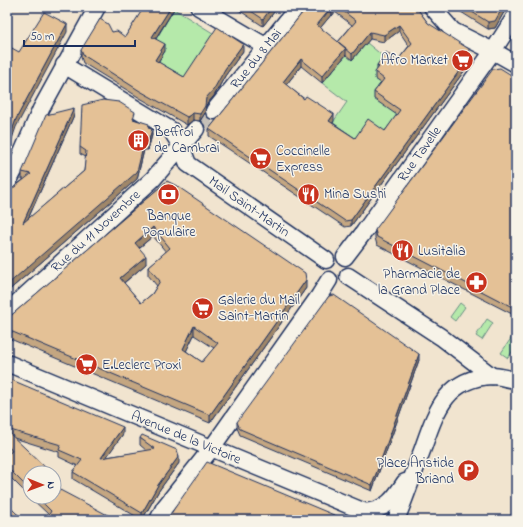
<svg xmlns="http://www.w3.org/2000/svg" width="523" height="527" font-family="'Indie Flower',sans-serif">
  <rect width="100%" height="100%" fill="#f1e4cf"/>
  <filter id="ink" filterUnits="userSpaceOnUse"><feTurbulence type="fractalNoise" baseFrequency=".025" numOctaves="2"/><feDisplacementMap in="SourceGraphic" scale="8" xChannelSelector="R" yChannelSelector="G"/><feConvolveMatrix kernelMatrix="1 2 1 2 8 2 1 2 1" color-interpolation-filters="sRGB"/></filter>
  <g filter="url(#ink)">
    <g fill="#b5e9aa" stroke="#688c84">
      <polygon points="174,9 216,35 184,84 155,67 150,43 163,27"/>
      <polygon points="367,43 389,61 409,104 383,140 356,145 329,128 347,102 322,83 346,55"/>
      <polygon points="460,303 465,307 455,321 450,317"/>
      <polygon points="487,319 493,323 482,340 476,336"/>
      <polygon points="514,334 516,336 516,346 508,358 501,353"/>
    </g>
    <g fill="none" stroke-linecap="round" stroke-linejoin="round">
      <polyline stroke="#c6c0b8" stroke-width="16" stroke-dasharray="16 8" stroke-linecap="butt" points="196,129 214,111"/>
      <defs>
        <g id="street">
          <polyline points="199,7 267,47"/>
          <polyline points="432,7 453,31 493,51 516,64"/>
          <path id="s1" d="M64,65l107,65 10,16 7,18 138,96"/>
          <path id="s2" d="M214,111l84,-104"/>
          <polyline points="7,184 16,167 41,109 97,7"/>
          <path id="s3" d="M345,257l19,-25 129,-181 23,-36"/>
          <polyline points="348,276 441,337 492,376"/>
          <path id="s4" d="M7,312l146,-133 43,-50"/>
          <path id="s5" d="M7,363l358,149 8,8"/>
          <path d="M365,512c21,-2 29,-13 40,-30"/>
          <polyline points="158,520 164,508 211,449 319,296 329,280"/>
          <path d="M396,520c10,-24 18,-48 27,-72 13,-37 23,-70 69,-72 7,0 16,3 24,4"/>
        </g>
      </defs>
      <use href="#street" stroke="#1b2f5e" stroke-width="19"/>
      <use href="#street" stroke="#f7f3e8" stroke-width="16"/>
    </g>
    <g fill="#c4a681" stroke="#1b2f5e" fill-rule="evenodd">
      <polygon points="143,7 174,7 174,9 156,39 165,51 158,62 184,77 243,51 225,76 214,96 206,105 205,113 200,121 193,120 187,125 140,98 83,63 81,57 81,50 112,32 125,37 144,8"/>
      <polygon points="234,7 278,7 263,26"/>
      <path d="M307,7h109l12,16 42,40 -119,163 -6,1 -136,-91v-7zM335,12l17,13 -14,17 -18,-14 11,-13 1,1zM399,31l10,15 -12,15 -20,4v5l-2,2v7l6,4 -7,9v7l23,16 -12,16 -30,7 -22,-15 1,-2 -48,-36 15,-19 21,17 24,-28 6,5 18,-21 14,3z"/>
      <polygon points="453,7 507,7 495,28 488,29"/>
      <polygon points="516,78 516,316 377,245 375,238 375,230"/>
      <polygon points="74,115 28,219 84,171 86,157 80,154 80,147 135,119 149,128 152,135 148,150 144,150 137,179 7,292 7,193 24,179 22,179 22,172"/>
      <path d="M167,181l139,107 -96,135 -202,-85 -1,-19zM153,236l13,16 -18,15v8l9,11 -5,8 -11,9 -17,-20 22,-19 -7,-16zM194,335l20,13 -12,14 -16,-11z"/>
      <polygon points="419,360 372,491 240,435 237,428 237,422"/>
      <polygon points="7,378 123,434 106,457 147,451 140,445 140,438 179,463 158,492 142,520 73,479 73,472 78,466 59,457 59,452 14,438 46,473 30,473 30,497 7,474 7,455 9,453 7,451"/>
      <polygon points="58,493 117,520 49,515 30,497 54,497"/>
    </g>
    <g fill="#a08769" stroke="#1b2f5e">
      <polygon points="171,7 174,7 174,9 152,44 152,37"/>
      <polygon points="272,7 278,7 263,26 263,19"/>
      <polygon points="334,7 335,7 335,12 332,16 332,9"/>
      <polygon points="503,7 507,7 495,28 488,29 488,22"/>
      <polygon points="331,8 331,15 317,32 317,25"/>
      <polygon points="67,24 67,32 16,127 7,154 7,146 16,119"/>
      <polygon points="399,25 399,31 384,42 384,35"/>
      <polygon points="370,32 370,39 352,60 352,54"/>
      <polygon points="165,44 165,51 155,67 155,60"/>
      <polygon points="243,44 243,51 225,76 214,96 206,105 205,113 200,121 200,114 206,98 225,69"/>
      <polygon points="346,48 346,55 322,83 322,76"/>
      <polygon points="470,56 470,63 351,226 351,220"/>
      <polygon points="301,59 301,66 283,89 283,82"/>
      <polygon points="74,108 74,115 23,230 23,223"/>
      <polygon points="193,113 193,120 187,125 187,117"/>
      <polygon points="334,114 334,121 329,128 329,121"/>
      <polygon points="152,129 152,135 148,150 148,143"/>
      <polygon points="144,143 144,150 137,179 7,292 7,285"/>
      <polygon points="153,227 153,236 135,251 135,243"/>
      <polygon points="146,256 146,264 120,286 120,278"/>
      <polygon points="306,280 306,288 210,423 210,415"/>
      <polygon points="194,326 194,335 183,358 183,349"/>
      <polygon points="419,354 419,360 372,491 372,485"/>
      <polygon points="123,427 123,434 101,465 101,458"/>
      <polygon points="179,456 179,463 158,492 142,520 142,513 158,485"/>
      <polygon points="46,468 46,473 41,473"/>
    </g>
    <g fill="#e4c196" stroke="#1b2f5e" fill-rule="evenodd">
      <polygon points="144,7 171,7 152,37 165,44 155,60 184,77 217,27 243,44 225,69 214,89 206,98 205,106 200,114 193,113 187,117 140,91 83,55 81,50 100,19 108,24 112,32 117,31 125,37"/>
      <polygon points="245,7 272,7 263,19"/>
      <polygon points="307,7 334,7 332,9 331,8 317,25 346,48 322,76 301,59 283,82 304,99 306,96 334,114 329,121 355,138 368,119 385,131 400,110 374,92 384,79 375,72 379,67 377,65 386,52 397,61 412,43 399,25 384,35 370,32 352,54 338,42 356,21 338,7 416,7 428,23 469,49 470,56 351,220 345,221 209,129"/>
      <polygon points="464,7 503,7 495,21 488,22"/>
      <polygon points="44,12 67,24 16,119 7,146 7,53 10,47 19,52"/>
      <polygon points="500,68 516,78 516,309 377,237 375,230 493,69"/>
      <polygon points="103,100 119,102 135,112 133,119 149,124 148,128 152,129 148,143 144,143 137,172 7,285 7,193 31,174 22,172 46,115 74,108 23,223 84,171 86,151 80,147 82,105"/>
      <path d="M167,181l10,5 128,87 1,7 -96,135 -202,-85 -1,-11zM153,227l17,21 -22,19 12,14 -8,13 -11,9 -21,-25 26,-22 -11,-13zM194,326l24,17 -16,19 -19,-13z"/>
      <polygon points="334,295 419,354 372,485 240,429 237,422 329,296"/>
      <polygon points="7,378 123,427 101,458 155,449 140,438 142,435 177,450 179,456 158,485 142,513 73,472 82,460 59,450 61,445 7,429"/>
      <polygon points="7,431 46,468 41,473 30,473 30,490 7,467 7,455 12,451 7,444"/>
      <polygon points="207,462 346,520 167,520 174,509"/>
      <polygon points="54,490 58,493 60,490 117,520 46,520 51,511 37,497 54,497"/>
      <polygon points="7,504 16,513 25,520 7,520"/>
    </g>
  </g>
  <defs>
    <symbol id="supermarket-disc" viewBox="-11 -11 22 22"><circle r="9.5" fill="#c8321e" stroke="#f7f3e8"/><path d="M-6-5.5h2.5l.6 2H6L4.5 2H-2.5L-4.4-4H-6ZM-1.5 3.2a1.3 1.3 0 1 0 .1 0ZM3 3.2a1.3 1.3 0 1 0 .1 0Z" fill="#fff"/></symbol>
    <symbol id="building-disc" viewBox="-11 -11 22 22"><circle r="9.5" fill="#c8321e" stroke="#f7f3e8"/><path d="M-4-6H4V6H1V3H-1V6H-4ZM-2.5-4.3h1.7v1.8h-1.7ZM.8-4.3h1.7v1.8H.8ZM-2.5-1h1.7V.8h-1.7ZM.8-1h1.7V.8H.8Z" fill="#fff"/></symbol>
    <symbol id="bank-disc" viewBox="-11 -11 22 22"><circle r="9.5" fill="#c8321e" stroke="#f7f3e8"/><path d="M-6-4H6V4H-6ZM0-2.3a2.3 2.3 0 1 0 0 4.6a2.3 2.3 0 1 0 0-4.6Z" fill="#fff"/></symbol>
    <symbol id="restaurant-disc" viewBox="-11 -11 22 22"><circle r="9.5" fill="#c8321e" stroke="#f7f3e8"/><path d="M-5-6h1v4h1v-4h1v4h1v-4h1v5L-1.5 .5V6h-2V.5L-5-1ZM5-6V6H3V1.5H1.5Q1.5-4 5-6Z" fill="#fff"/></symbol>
    <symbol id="pharmacy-disc" viewBox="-11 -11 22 22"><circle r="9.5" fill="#c8321e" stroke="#f7f3e8"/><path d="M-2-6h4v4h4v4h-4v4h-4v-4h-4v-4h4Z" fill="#fff"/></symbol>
    <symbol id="parking-disc" viewBox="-11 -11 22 22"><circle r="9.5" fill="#c8321e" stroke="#f7f3e8"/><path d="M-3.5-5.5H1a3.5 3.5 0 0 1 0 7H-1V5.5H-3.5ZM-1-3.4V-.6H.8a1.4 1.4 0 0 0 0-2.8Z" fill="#fff"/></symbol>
  </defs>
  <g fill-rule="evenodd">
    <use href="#supermarket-disc" x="450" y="48" width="25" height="25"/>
    <use href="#building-disc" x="126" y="128" width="25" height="25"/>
    <use href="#supermarket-disc" x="248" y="146" width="25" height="25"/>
    <use href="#bank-disc" x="156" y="182" width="25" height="25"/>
    <use href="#restaurant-disc" x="296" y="182" width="25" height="25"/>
    <use href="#restaurant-disc" x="390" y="238" width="25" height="25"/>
    <use href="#pharmacy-disc" x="464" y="270" width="25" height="25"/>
    <use href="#supermarket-disc" x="190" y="296" width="25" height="25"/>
    <use href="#supermarket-disc" x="74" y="352" width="25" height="25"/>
    <use href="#parking-disc" x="456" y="458" width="25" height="25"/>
  </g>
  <g text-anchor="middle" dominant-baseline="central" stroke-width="3" stroke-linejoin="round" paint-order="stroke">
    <g font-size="14" fill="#1b2f5e" stroke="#f7f3e8">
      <text stroke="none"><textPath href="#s2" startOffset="67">Rue du 8 Mai</textPath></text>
      <text stroke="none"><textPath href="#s3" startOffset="127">Rue Tavelle</textPath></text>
      <text stroke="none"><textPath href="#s1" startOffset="238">Mail Saint-Martin</textPath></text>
      <text stroke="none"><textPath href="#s4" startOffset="120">Rue du 11 Novembre</textPath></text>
      <text stroke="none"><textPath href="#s5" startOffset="194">Avenue de la Victoire</textPath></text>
    </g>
    <g font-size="14" fill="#1b2f5e" stroke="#f7f3e8" text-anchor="start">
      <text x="448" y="60" text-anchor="end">Afro Market</text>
      <text x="154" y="132">Beffroi<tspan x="154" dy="16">de Cambrai</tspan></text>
      <text x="276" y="151">Coccinelle<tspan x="276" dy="16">Express</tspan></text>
      <text x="324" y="194">Mina Sushi</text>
      <text x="169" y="216" text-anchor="middle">Banque<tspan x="169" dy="16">Populaire</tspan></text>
      <text x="418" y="251">Lusitalia</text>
      <text x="460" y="274" text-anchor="end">Pharmacie de<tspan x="460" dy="16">la Grand Place</tspan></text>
      <text x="218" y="300">Galerie du Mail<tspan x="218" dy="16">Saint-Martin</tspan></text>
      <text x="102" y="365">E.Leclerc Proxi</text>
      <text x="454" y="463" text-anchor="end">Place Aristide<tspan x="454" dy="16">Briand</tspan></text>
    </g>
  </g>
  <rect width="523" height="527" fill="none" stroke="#f7f3e8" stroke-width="24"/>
  <rect x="12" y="12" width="499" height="503" fill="none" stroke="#1b2f5e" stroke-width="1.5" filter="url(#ink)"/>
  <g transform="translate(42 485) rotate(91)"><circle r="19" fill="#f7f3e8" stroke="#9fa5b1"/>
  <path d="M0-3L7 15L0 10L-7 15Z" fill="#c8321e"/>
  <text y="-6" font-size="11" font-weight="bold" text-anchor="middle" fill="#1b2f5e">N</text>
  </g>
  <path d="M24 40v6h111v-6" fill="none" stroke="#1b2f5e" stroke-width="2"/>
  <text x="30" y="40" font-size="12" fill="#1b2f5e" stroke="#f7f3e8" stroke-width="3" paint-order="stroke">50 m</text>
</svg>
